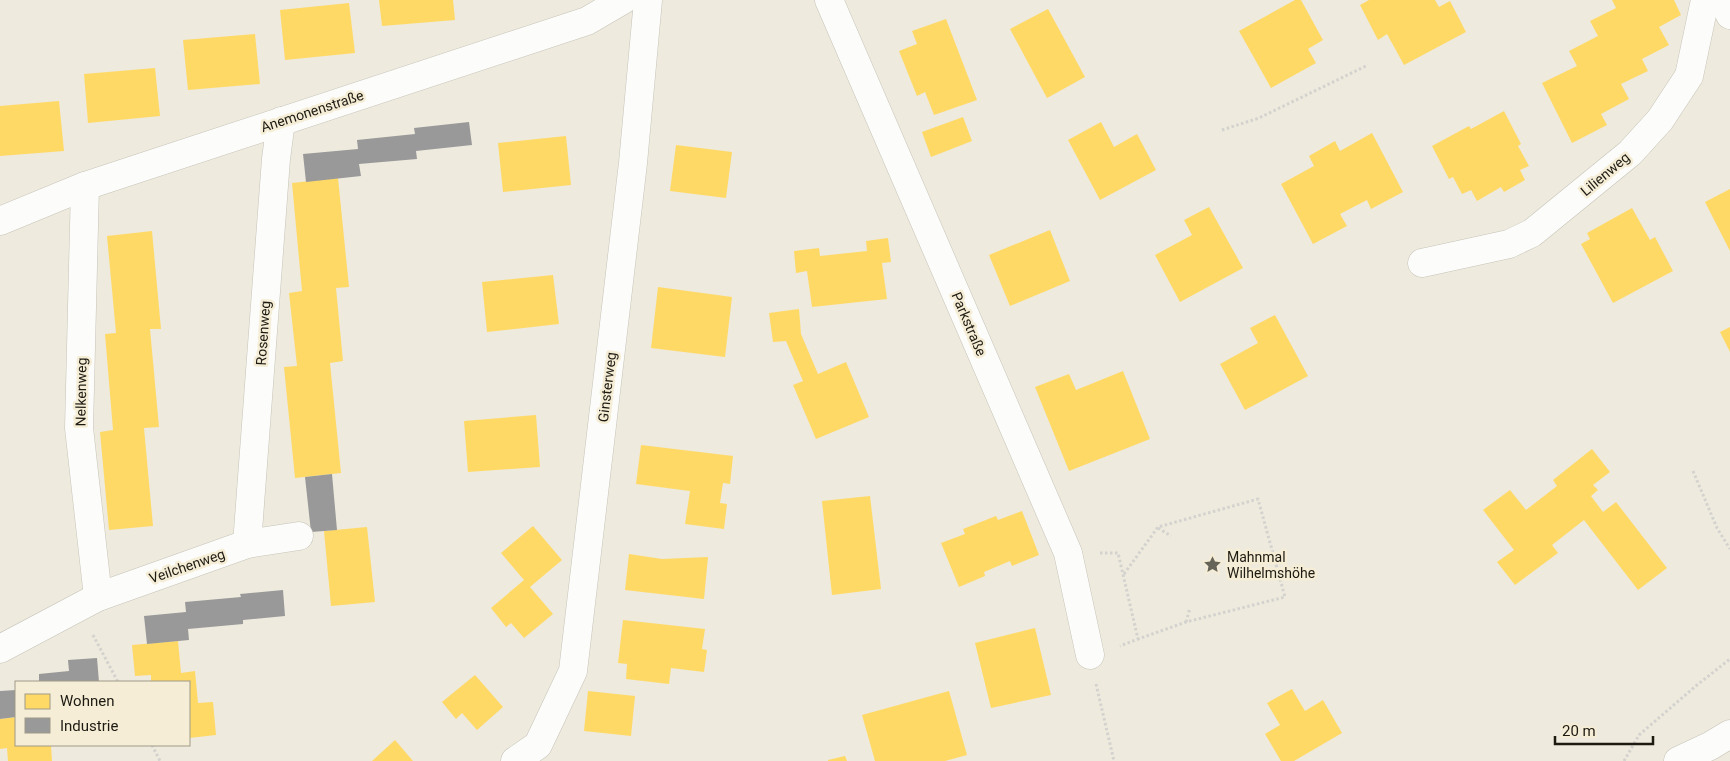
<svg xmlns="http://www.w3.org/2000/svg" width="1730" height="761" font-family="Roboto,sans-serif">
  <rect width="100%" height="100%" fill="#eeeadd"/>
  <g fill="#ffd966">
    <polygon points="379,0 453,0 455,20 382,26"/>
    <polygon points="1295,0 1301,0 1323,40 1308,49 1316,63 1271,88 1239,31"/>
    <polygon points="1369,0 1435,0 1439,7 1450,1 1466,32 1404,65 1387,34 1378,40 1360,5"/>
    <polygon points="1612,0 1674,0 1681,15 1659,27 1669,45 1642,59 1648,71 1621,84 1629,99 1601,114 1607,125 1572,143 1542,83 1577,66 1569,51 1598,36 1590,21 1616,8"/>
    <polygon points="349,3 355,53 285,60 280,10"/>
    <polygon points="1048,9 1085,77 1047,98 1010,29"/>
    <polygon points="946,19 977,100 934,115 925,92 917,96 899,51 917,44 912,31"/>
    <polygon points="255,34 260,84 188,90 183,40"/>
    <polygon points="155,68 160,116 88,123 84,74"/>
    <polygon points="59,101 64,151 0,156 0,106"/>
    <polygon points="1504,111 1521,144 1518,146 1529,166 1520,170 1525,180 1504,192 1501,187 1477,201 1471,190 1462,194 1453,177 1449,179 1432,146 1469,126 1471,129"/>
    <polygon points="963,117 972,141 931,157 922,132"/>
    <polygon points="1101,122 1114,147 1137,134 1156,170 1100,200 1068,140"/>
    <polygon points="1372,133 1403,192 1371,209 1367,200 1340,214 1347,226 1313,244 1281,184 1314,166 1309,156 1335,141 1340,151"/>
    <polygon points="566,136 571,185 503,192 498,143"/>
    <polygon points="676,145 732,152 726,198 670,191"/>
    <polygon points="338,178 349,287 336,288 343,361 330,363 341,473 295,478 284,367 297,366 289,293 302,291 292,183"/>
    <polygon points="1730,189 1730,251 1705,202"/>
    <polygon points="1209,207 1243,268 1180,302 1155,255 1192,235 1184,220"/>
    <polygon points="1632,208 1650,240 1655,237 1673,271 1613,303 1581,244 1590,239 1587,233"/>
    <polygon points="1050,230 1070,281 1010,306 989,255"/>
    <polygon points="152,231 161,329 150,329 159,427 144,428 153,526 109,530 100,432 113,430 105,334 116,333 107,236"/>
    <polygon points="888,238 891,262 882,263 887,299 812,307 807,271 796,273 794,251 819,248 820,256 867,251 866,241"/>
    <polygon points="553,275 559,324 487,332 482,282"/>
    <polygon points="658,287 732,297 725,357 651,348"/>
    <polygon points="799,309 801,334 818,374 846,362 869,417 816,439 793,385 803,381 786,341 773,342 769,313"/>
    <polygon points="1275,315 1308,376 1245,410 1220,364 1258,343 1250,328"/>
    <polygon points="1730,327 1730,352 1720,332"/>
    <polygon points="1123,371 1150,439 1069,471 1035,387 1069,374 1076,390"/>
    <polygon points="536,415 540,467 468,472 464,421"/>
    <polygon points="641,445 733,456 730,484 723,483 720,503 727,504 724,529 685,524 690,491 636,484"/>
    <polygon points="1592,449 1610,472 1593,485 1598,490 1591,496 1603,512 1616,502 1667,568 1638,590 1584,520 1552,545 1558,553 1515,585 1497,562 1514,550 1483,510 1510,490 1526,510 1557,486 1553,480"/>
    <polygon points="870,496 881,589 832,595 822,501"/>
    <polygon points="1022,511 1039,555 1012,566 1010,561 984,572 985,576 959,587 941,543 965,534 963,529 996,516 998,520"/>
    <polygon points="533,526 562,560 530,587 553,614 524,638 511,623 506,627 491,608 524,580 501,553"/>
    <polygon points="367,527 375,602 331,606 324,531"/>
    <polygon points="629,554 662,559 708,557 704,599 625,590"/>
    <polygon points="623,620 705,629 702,649 707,650 704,672 671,668 669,684 626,679 627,664 618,663"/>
    <polygon points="1035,628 1051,695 991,708 975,643"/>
    <polygon points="178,641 181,673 195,671 198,703 213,702 216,735 189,738 189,682 151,682 151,675 135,676 132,645"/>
    <polygon points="475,675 503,707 477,730 462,713 456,719 442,702"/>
    <polygon points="1292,689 1305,711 1323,700 1342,733 1294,761 1281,761 1265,734 1280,725 1267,703"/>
    <polygon points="588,691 635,696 631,736 584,731"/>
    <polygon points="949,691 967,755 945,761 875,761 862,715"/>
    <polygon points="16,717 16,745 51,745 52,761 8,761 7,748 0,749 0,719"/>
    <polygon points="395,740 413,761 372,761"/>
    <polygon points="845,756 847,761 828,761 828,760"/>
  </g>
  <g fill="#999">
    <polygon points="469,122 472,145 416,151 417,159 359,164 361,176 306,182 303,154 358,149 357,140 415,134 414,128"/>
    <polygon points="332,474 337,530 311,532 305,477"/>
    <polygon points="283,590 285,616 243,620 243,624 188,629 189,640 147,644 144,616 186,612 185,602 241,597 240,594"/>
    <polygon points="97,658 99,682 39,682 39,674 69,671 68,660"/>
    <polygon points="16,690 16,717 0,719 0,691"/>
  </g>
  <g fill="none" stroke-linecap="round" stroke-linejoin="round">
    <defs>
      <g id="minor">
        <polyline points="829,0 1068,553 1090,655"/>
        <polyline points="1722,0 1730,15"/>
        <polyline points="85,186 79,428 98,597"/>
        <polyline points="0,221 85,186 587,21 623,0"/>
        <polyline points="1422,263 1509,244 1532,233 1630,153 1660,120 1689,76 1705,0"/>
        <polyline points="247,544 276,159 281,121"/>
        <polyline points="0,649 98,597 247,544 299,536"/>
        <polyline points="515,761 538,745 573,671 633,163 648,0"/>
        <polyline points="1678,761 1710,746 1730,734"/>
      </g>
    </defs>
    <use href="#minor" stroke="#c6c3b9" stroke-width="29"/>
    <g stroke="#d3d2cf" stroke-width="3" stroke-dasharray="2.5 2.5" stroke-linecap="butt">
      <polyline points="1222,130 1259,118 1368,65"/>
      <polyline points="1693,471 1717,528 1730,549"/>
      <polyline points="1158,528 1171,536"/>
      <polyline points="1100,553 1118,553 1138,639 1120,646"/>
      <polyline points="1124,574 1158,527 1258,499 1285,597 1186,622 1138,639"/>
      <polyline points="1186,622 1190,608"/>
      <polyline points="93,635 118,682"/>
      <polyline points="1096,684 1114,761"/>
      <polyline points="152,745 160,761"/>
      <polyline points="1624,761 1639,735 1697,685 1730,659"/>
    </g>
    <use href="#minor" stroke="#fcfcfa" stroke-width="28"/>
  </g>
  <defs>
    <symbol id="sight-bare" viewBox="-9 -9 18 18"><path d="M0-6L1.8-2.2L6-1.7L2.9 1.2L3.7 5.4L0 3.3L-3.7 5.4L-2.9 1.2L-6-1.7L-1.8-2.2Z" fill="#666359" stroke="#f5edd6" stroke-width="2.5" paint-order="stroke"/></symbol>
  </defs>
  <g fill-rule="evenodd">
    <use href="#sight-bare" x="1200" y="552" width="25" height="25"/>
  </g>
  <g text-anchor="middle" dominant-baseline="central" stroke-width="5" stroke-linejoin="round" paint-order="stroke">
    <g font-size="14" fill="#1d1a12" stroke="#f5edd6">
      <text transform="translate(312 111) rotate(-18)">Anemonenstraße</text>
      <text transform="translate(1605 174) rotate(-40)">Lilienweg</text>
      <text transform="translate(969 324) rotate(67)">Parkstraße</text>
      <text transform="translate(263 333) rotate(-86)">Rosenweg</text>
      <text transform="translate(607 387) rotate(-83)">Ginsterweg</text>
      <text transform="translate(81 392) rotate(-89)">Nelkenweg</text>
      <text transform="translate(187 566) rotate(-19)">Veilchenweg</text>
    </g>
    <g font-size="14" fill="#1d1a12" stroke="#f5edd6" text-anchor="start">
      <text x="1227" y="557">Mahnmal<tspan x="1227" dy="16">Wilhelmshöhe</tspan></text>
    </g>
  </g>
  <rect x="15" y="681" width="175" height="65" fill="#f5edd6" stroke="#9f9988"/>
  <rect x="25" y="694" width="25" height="15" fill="#ffd966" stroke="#9f9988"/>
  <text x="60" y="706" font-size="15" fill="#1d1a12">Wohnen</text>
  <rect x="25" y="718" width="25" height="15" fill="#999999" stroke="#9f9988"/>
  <text x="60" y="731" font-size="15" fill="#1d1a12">Industrie</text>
  <path d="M1555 736v8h98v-8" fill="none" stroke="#1d1a12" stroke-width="2.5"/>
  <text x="1562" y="736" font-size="15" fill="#1d1a12" stroke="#f5edd6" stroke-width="4" paint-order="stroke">20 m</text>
</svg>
